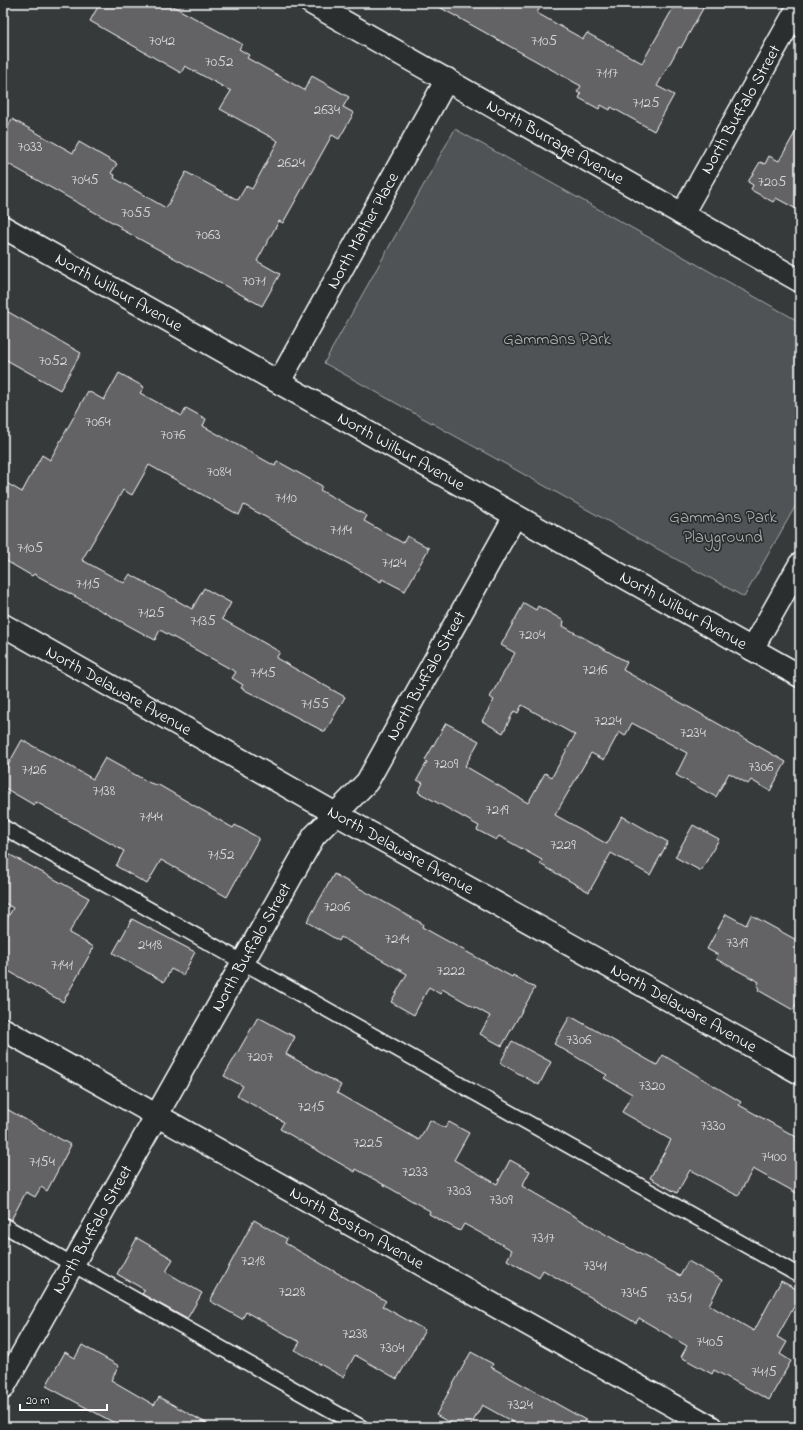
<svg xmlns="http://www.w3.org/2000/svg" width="803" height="1430" font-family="'Indie Flower',sans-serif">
  <rect width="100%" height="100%" fill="#373a3b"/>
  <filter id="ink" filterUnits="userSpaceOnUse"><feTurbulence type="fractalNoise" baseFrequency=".025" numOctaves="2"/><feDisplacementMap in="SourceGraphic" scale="8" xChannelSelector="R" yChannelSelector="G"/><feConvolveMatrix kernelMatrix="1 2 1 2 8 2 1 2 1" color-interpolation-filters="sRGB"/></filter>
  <g filter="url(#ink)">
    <polygon fill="#505354" stroke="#a8a9aa" points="455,129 800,322 800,498 744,597 324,363"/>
    <g fill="#636465" stroke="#fff">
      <polygon points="100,3 167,3 242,44 239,49 249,55 247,58 304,90 312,76 349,97 343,107 354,113 339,139 332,135 283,223 279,221 257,261 280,274 262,306 121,229 121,227 3,161 3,136 12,119 73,153 79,142 117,164 111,173 115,175 114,178 166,208 186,172 238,200 246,186 252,189 278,141 220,109 231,91 185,66 181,73 90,21"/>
      <polygon points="432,3 542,3 537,13 583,39 587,33 642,63 676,3 706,3 681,48 679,47 657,86 674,95 654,131 611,107 610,110 601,105 599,109 579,98 581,94 577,92 581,86"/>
      <polygon points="800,124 800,211 776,198 773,202 751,190 753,185 748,182 760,162 765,164 769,156 779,161"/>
      <polygon points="3,309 81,353 60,390 3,358"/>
      <polygon points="119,373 144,387 140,393 182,416 186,408 206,419 203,426 275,466 277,461 322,486 320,490 367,516 364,521 403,543 407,536 429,548 405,591 382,579 381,582 244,505 239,515 149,465 132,495 123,490 82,560 124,583 130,574 192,609 204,588 231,603 222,619 280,652 276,658 345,697 325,732 241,688 243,685 232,678 236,672 160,630 155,640 34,574 32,576 3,559 3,481 22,492 42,455 50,460 88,391 104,400"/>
      <polygon points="524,603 536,610 538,606 564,621 563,626 627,662 623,670 786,762 770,791 751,780 748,784 729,773 716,797 676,775 687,753 632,723 625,736 619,732 604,760 591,753 555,815 607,844 622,816 668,842 650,875 611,853 589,892 540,864 542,860 499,836 496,840 477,830 479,826 418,792 423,783 417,780 427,762 425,760 446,723 479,741 465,766 528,803 545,773 552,777 575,735 522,705 518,713 514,711 503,733 482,721 494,700 490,697 515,653 501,645"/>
      <polygon points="22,740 93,779 105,758 150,783 156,785 157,784 233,828 235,825 259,838 227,897 161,860 147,884 116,866 124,851 36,802 34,805 3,787 3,774"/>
      <polygon points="693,825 719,839 701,871 675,857"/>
      <polygon points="3,851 89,898 69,933 94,947 63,1002 3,968 3,926 13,908 3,902"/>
      <polygon points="334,874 423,924 422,927 512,977 513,975 535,988 502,1046 480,1034 490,1016 442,989 440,994 429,987 414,1015 391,1002 407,974 341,937 339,941 307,922"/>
      <polygon points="726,914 746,925 751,915 800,942 800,997 793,1010 758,990 759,988 757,986 759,982 716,959 718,955 707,949"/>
      <polygon points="132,919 195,952 183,975 171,969 164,982 113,953"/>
      <polygon points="570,1016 657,1065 663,1055 741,1102 739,1105 800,1139 800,1195 753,1169 738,1196 690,1170 677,1193 650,1178 671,1140 622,1112 632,1094 604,1078 607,1075 554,1044"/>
      <polygon points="258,1017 295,1037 286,1054 341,1085 337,1093 419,1140 430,1120 445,1128 449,1122 469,1133 454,1160 497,1184 510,1160 530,1171 522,1186 624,1245 680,1276 688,1261 722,1280 709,1305 754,1331 781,1281 800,1291 800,1296 777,1337 787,1342 780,1354 791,1361 769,1400 714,1370 712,1374 681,1357 687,1346 639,1318 636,1323 543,1270 539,1278 507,1260 512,1250 464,1224 460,1231 429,1214 430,1211 356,1169 355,1172 280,1129 284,1122 237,1096 243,1086 224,1076"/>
      <polygon points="512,1041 551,1062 539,1085 500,1063"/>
      <polygon points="3,1107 71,1145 47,1191 41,1187 35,1197 26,1192 11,1220 3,1217"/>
      <polygon points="254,1220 287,1239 285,1243 386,1301 382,1306 425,1330 397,1379 355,1355 343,1377 295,1350 300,1342 246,1312 242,1319 210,1301"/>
      <polygon points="137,1238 173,1259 166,1272 202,1293 187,1319 142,1294 145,1290 117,1274"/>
      <polygon points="82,1345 119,1366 111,1380 154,1405 159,1397 213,1427 122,1427 46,1386 65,1352 75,1358"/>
      <polygon points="471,1352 493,1364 491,1367 598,1427 522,1427 482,1405 470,1427 457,1427 436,1415"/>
    </g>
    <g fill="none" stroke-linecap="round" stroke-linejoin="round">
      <defs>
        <g id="service">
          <polyline points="3,827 800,1276"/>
          <polyline points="3,1225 361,1427"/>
        </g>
        <g id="minor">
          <path id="s1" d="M311,3l489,278"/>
          <path id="s2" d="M682,214l118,-210"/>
          <path id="s3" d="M3,227l797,449"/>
          <path id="s4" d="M279,382l168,-303"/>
          <path id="s5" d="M3,625l333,189 464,259"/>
          <polyline points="752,649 800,564"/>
          <path id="s6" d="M3,1029l708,398"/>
          <path id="s7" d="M3,1388l311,-552 53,-54 148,-266"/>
        </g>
      </defs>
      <use href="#service" stroke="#fff" stroke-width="17"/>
      <use href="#minor" stroke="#fff" stroke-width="25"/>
      <use href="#service" stroke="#2a2d2e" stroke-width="14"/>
      <use href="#minor" stroke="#2a2d2e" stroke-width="22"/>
    </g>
  </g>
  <g text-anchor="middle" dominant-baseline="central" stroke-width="3.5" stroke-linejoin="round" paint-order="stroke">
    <g font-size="15" fill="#d8d8d8">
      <text x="162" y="41">7042</text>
      <text x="544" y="41">7105</text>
      <text x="219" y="62">7052</text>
      <text x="607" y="73">7117</text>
      <text x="646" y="103">7125</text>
      <text x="327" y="110">2634</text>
      <text x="30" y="147">7033</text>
      <text x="291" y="163">2624</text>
      <text x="85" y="180">7045</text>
      <text x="772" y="182">7205</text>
      <text x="136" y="213">7055</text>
      <text x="208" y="235">7063</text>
      <text x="254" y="281">7071</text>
      <text x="53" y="361">7052</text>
      <text x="98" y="422">7064</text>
      <text x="173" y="435">7076</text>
      <text x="219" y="472">7084</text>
      <text x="286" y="498">7110</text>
      <text x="341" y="530">7114</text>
      <text x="30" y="548">7105</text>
      <text x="394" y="563">7124</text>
      <text x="88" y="584">7115</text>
      <text x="151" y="613">7125</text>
      <text x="203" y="621">7135</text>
      <text x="532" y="635">7204</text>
      <text x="595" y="670">7216</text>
      <text x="263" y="673">7145</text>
      <text x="315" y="704">7155</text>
      <text x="608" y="721">7224</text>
      <text x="693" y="733">7234</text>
      <text x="446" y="764">7209</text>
      <text x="761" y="767">7306</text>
      <text x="34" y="770">7126</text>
      <text x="104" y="791">7138</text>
      <text x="497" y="810">7219</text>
      <text x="151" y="817">7144</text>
      <text x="563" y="845">7229</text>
      <text x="221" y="855">7152</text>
      <text x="337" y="907">7206</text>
      <text x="397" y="939">7214</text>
      <text x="737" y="943">7319</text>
      <text x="150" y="945">2418</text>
      <text x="62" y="965">7141</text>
      <text x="451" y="971">7222</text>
      <text x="579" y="1040">7306</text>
      <text x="260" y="1057">7207</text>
      <text x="652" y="1086">7320</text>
      <text x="311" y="1107">7215</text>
      <text x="713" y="1126">7330</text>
      <text x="368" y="1143">7225</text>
      <text x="774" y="1157">7400</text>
      <text x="42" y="1162">7154</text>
      <text x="415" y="1172">7233</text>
      <text x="459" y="1191">7303</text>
      <text x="501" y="1200">7309</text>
      <text x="543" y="1238">7317</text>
      <text x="253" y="1261">7218</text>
      <text x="595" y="1266">7341</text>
      <text x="292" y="1292">7228</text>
      <text x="634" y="1293">7345</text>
      <text x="679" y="1298">7351</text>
      <text x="355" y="1334">7238</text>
      <text x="710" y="1342">7405</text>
      <text x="392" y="1348">7304</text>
      <text x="764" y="1372">7415</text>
      <text x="520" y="1405">7324</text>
    </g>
    <g font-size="17" fill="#fff" stroke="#2a2d2e">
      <text stroke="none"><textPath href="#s2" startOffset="120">North Buffalo Street</textPath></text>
      <text stroke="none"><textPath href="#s1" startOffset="281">North Burrage Avenue</textPath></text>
      <text stroke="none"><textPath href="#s4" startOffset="173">North Mather Place</textPath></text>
      <text stroke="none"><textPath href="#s3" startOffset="133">North Wilbur Avenue</textPath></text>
      <text stroke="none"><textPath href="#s3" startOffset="457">North Wilbur Avenue</textPath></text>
      <text stroke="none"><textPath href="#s3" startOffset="781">North Wilbur Avenue</textPath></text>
      <text stroke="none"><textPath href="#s7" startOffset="831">North Buffalo Street</textPath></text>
      <text stroke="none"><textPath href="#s5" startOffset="133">North Delaware Avenue</textPath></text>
      <text stroke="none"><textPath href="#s5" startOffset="457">North Delaware Avenue</textPath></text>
      <text stroke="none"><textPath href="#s7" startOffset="506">North Buffalo Street</textPath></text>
      <text stroke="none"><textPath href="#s5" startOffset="781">North Delaware Avenue</textPath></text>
      <text stroke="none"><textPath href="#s6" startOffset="406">North Boston Avenue</textPath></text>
      <text stroke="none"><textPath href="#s7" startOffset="182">North Buffalo Street</textPath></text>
    </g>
    <g font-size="17" fill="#b0b2b2" stroke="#2a2d2e">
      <text x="557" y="339">Gammans Park</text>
      <text x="723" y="517">Gammans Park<tspan x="723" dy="20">Playground</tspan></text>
    </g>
  </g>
  <rect width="803" height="1430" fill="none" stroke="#2a2d2e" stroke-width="16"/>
  <rect x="8" y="8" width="787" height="1414" fill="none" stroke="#fff" stroke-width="1.5" filter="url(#ink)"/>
  <path d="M20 1404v6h87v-6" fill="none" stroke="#ffffff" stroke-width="2"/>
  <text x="26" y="1404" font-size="12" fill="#ffffff" stroke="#2a2d2e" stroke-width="3" paint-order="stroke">20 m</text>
</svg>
